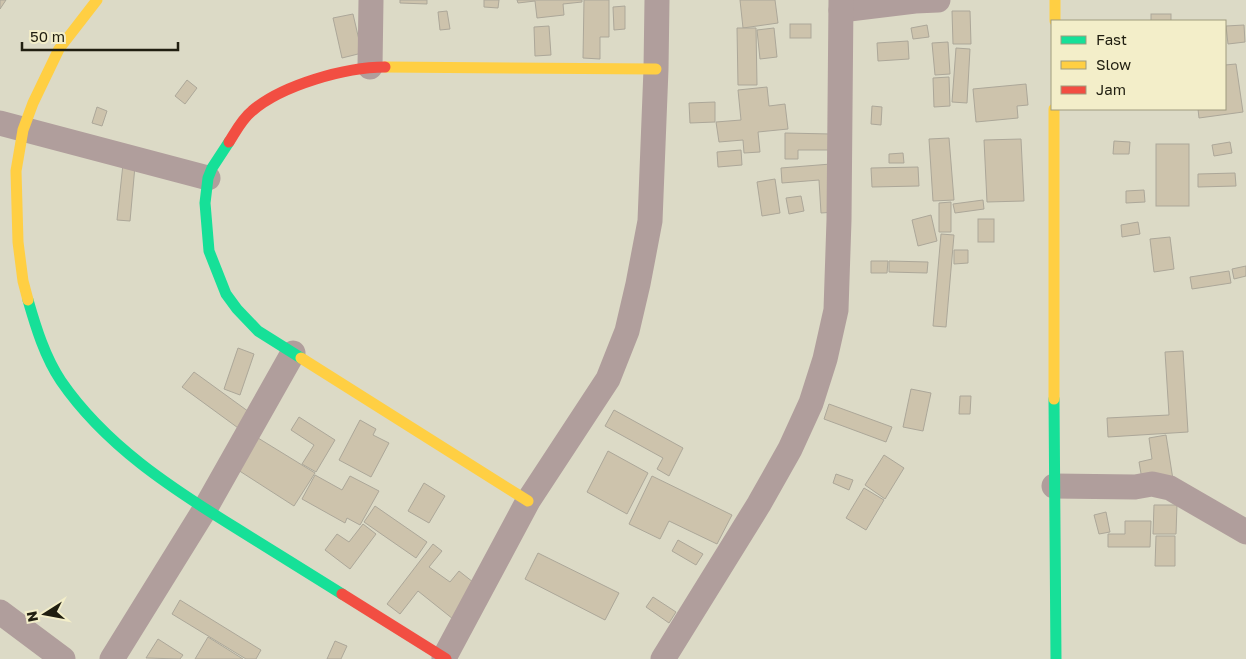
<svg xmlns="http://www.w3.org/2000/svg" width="1246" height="659" font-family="'Golos Text',sans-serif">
  <rect width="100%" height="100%" fill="#dcdac6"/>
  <g fill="#cdc3ac" stroke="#aca799">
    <polygon points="0,0 6,0 0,9"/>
    <polygon points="400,0 427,0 427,4 400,3"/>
    <polygon points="484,0 499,0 498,8 484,7"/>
    <polygon points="517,0 582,0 582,2 563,4 564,15 537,18 535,1 518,3"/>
    <polygon points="584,0 609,0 609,37 600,37 600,59 583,58"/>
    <polygon points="740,0 775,0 778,23 743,28"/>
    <polygon points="625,6 625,29 614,30 613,7"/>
    <polygon points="447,11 450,29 440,30 438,12"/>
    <polygon points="952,11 970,11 971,44 953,44"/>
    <polygon points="353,14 362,53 342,58 333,18"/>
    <rect x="1151" y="14" width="20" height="7"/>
    <rect x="790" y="24" width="21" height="14"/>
    <polygon points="927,25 929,37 913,39 911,28"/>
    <polygon points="1244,25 1245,42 1228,44 1226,26"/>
    <polygon points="549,26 551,55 535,56 534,27"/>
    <polygon points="737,28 756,28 757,85 738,85"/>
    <polygon points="774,28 777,57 760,59 757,30"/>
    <polygon points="908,41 909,59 878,61 877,43"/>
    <polygon points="948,42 950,74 935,75 932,43"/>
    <polygon points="956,48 970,49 967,103 952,102"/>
    <polygon points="1236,64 1243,112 1199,118 1198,109 1225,109 1225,65"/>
    <polygon points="949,77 950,106 934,107 933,78"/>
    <polygon points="187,80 197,88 185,104 175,96"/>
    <polygon points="1026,84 1028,105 1017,106 1018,118 976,122 973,89"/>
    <polygon points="767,87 769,106 785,104 788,129 758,132 760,152 744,153 743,140 719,142 716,122 741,120 738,90"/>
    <polygon points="715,102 715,122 690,123 689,103"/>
    <polygon points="872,106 882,107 881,125 871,124"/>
    <polygon points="97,107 107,111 102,126 92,123"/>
    <polygon points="785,133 831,134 831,150 798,150 798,159 785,159"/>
    <polygon points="949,138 954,200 933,201 929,139"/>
    <polygon points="1021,139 1024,201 987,202 984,140"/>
    <polygon points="1114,141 1130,142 1129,154 1113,154"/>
    <polygon points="1230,142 1232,153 1214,156 1212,145"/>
    <rect x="1156" y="144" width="33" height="62"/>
    <polygon points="741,150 742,165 718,167 717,152"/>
    <polygon points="903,153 904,163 889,163 889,154"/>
    <polygon points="123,164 135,166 130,221 117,220"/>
    <polygon points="831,164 835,212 821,213 819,180 782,183 781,168"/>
    <polygon points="918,167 919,186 872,187 871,168"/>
    <polygon points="1235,173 1236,186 1198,187 1198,174"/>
    <polygon points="775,179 780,213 762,216 757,182"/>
    <polygon points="1144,190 1145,202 1126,203 1126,191"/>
    <polygon points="801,196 804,211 789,214 786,198"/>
    <polygon points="983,200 984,209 955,213 953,204"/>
    <polygon points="951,202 951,232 939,232 939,203"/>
    <polygon points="931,215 937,241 918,246 912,220"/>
    <rect x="978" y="219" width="16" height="23"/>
    <polygon points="1138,222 1140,234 1122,237 1121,225"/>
    <polygon points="941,234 954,235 946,327 933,326"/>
    <polygon points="1170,237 1174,269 1154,272 1150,239"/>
    <polygon points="954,250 968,250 968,263 954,264"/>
    <polygon points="871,261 888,261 887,273 871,273"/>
    <polygon points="889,261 928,262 927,273 889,272"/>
    <polygon points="1246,266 1246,276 1234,279 1232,269"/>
    <polygon points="1229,271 1231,283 1192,289 1190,277"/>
    <polygon points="238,348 254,354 240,395 224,389"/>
    <polygon points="1183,351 1188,432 1108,437 1107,418 1169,415 1165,352"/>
    <polygon points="194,372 256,417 245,433 182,387"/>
    <polygon points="911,389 931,393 923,431 903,427"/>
    <polygon points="960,396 971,396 970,414 959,414"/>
    <polygon points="829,404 892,427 886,442 824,419"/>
    <polygon points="614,410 683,448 669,476 657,469 663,458 605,426"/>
    <polygon points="299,417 335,440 316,472 302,464 314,445 291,430"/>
    <polygon points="360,420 376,429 373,435 389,443 371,477 339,460"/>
    <polygon points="1166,435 1174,486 1144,491 1139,462 1152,459 1149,438"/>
    <polygon points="258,438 315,473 294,506 238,470"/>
    <polygon points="608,451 648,473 627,514 587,492"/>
    <polygon points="884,455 904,468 885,499 865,485"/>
    <polygon points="836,474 853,480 849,490 833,483"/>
    <polygon points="315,475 342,490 350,476 379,491 360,525 347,518 345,523 302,499"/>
    <polygon points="652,476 732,515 717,544 669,521 660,539 629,524"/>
    <polygon points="424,483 445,496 429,523 408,511"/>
    <polygon points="864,488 884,500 866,530 846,518"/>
    <polygon points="1154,505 1177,505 1176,534 1153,534"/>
    <polygon points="375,506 427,542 416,558 364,522"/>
    <polygon points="1106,512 1110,532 1099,534 1094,515"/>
    <polygon points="1125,521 1151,521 1150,547 1108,547 1108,534 1125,534"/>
    <polygon points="363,524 376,534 350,569 325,550 337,534 349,542"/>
    <polygon points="1156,536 1175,536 1175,566 1155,566"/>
    <polygon points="678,540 703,554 696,565 672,551"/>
    <polygon points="433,544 442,551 429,567 450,582 459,571 478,586 453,619 418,591 400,614 387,604"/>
    <polygon points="538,553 619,593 605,620 525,579"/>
    <polygon points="653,597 676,612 669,623 646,607"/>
    <polygon points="180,600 261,650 256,659 246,659 172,614"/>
    <polygon points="208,637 243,659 195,659"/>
    <polygon points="158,639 183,655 180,659 146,658"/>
    <polygon points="335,641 347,646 341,659 327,659"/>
  </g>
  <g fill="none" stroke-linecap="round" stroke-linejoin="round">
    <g stroke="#b09e9c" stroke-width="25">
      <polyline points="841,10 915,1 938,0"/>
      <polyline points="370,67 371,0"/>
      <polyline points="0,123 208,178"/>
      <polyline points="1054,486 1135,487 1152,484 1170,488 1246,532"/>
      <polyline points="0,612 63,659"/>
      <polyline points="444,658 528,501 608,379 627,331 638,284 650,221 656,69 657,0"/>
      <polyline points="112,659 205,509 293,353"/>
      <polyline points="663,659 759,504 790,449 811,403 825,359 836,310 839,220 841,0"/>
    </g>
    <g stroke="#16e098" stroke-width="11">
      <polyline points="229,142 212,168 208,178 205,203 209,251 226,294 237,309 258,331 301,358"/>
      <path d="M28,300c8,28 17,57 33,81 44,64 110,107 175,147 35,22 71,44 106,66"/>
      <polyline points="1054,399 1056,659"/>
    </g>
    <g stroke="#ffcf43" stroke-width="11">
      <polyline points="1055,0 1055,21"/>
      <polyline points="385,67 656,69"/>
      <polyline points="1054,109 1054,399"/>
      <polyline points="28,300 23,281 18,242 16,171 23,130 33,103 59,49 97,0"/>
      <polyline points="301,358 528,501"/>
    </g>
    <g stroke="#f24e42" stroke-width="11">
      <path d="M229,142c7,-11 13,-23 23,-31 30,-26 94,-44 133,-44"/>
      <polyline points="342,594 446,659"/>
    </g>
  </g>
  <rect x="1051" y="20" width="175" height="90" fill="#f3eec9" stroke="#9f9b7f"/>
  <rect x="1061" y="36" width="25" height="8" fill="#16e098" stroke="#9f9b7f"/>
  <text x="1096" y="45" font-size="15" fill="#201e10">Fast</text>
  <rect x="1061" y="61" width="25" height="8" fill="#ffcf43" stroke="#9f9b7f"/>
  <text x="1096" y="70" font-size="15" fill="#201e10">Slow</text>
  <rect x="1061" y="86" width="25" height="8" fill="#f24e42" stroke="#9f9b7f"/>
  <text x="1096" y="95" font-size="15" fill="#201e10">Jam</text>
  <g transform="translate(45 614) rotate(259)" stroke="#f3eec9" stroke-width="4" paint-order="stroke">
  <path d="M0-4L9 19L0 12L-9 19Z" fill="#201e10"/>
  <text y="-8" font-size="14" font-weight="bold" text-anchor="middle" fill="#201e10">N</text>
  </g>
  <path d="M22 42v8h156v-8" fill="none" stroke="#201e10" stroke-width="2.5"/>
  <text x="30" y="42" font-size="15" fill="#201e10" stroke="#f3eec9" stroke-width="4" paint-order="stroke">50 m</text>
</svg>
